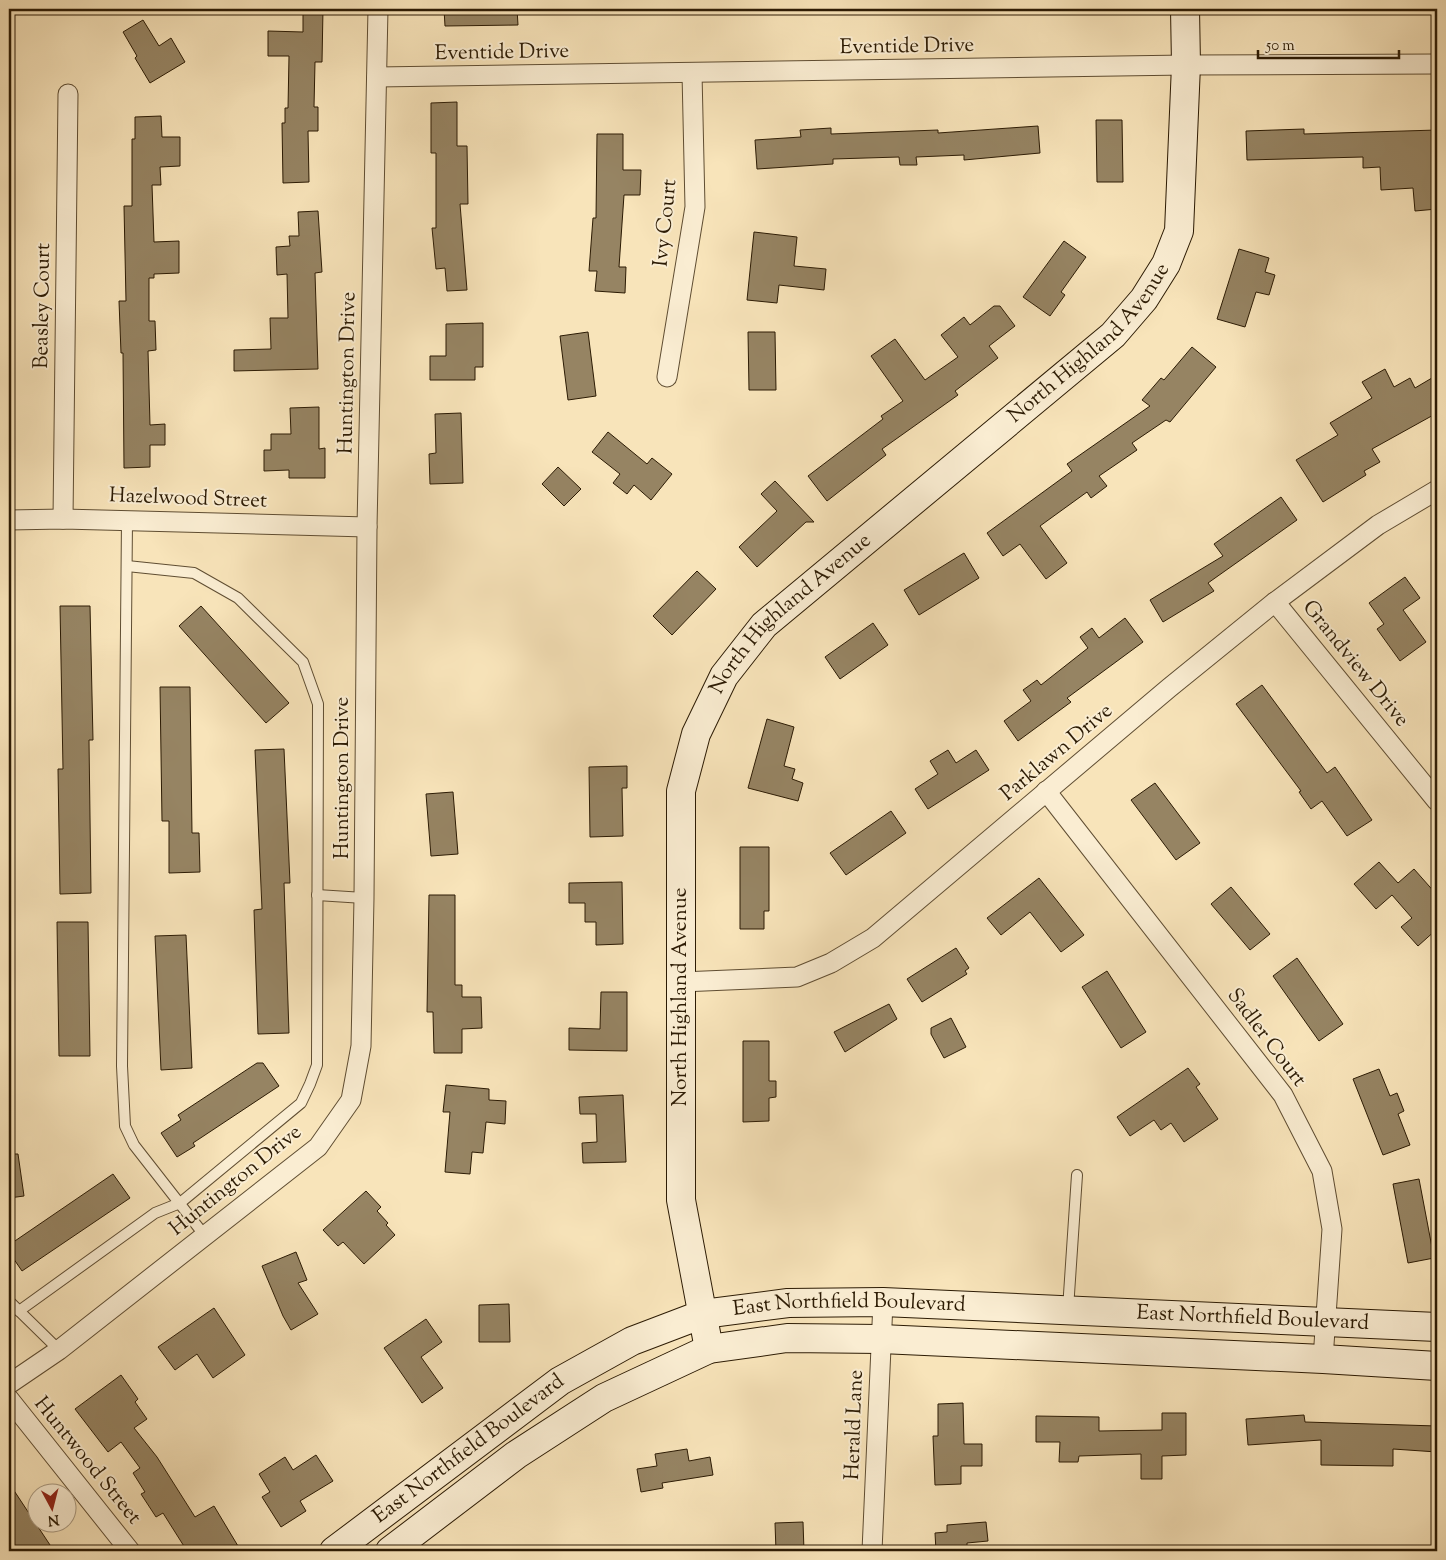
<svg xmlns="http://www.w3.org/2000/svg" width="1446" height="1560" font-family="'Sorts Mill Goudy',serif">
  <rect width="100%" height="100%" fill="#f8e4ba"/>
  <filter id="stains"><feTurbulence type="fractalNoise" baseFrequency=".004" numOctaves="4"/><feColorMatrix values="0 0 0 0 .2 0 0 0 0 .09 0 0 0 0 .02 0 0 0 .5 -.17"/></filter>
  <radialGradient id="worn" r=".72"><stop offset=".6" stop-color="#630" stop-opacity="0"/><stop offset="1" stop-color="#630" stop-opacity=".3"/></radialGradient>
  <g fill="#968463" stroke="#2c1b04">
    <polygon points="303,9 323,9 322,62 315,62 314,107 318,107 318,131 308,131 309,182 283,183 282,123 285,123 285,108 288,108 289,56 268,56 268,31 303,32"/>
    <polygon points="444,9 517,9 518,25 445,26"/>
    <polygon points="143,20 159,46 171,38 185,62 150,83 135,58 137,56 123,32"/>
    <polygon points="457,102 457,146 467,146 468,204 460,204 467,290 447,291 445,268 436,269 432,228 436,228 436,153 431,153 431,103"/>
    <polygon points="161,116 162,137 180,137 180,166 160,167 161,185 152,185 154,242 179,241 179,273 154,274 154,278 149,278 149,321 155,321 156,350 148,351 150,425 165,424 165,445 150,445 150,467 124,468 123,353 121,353 119,301 126,301 124,206 132,206 132,139 135,139 135,117"/>
    <polygon points="1096,120 1122,120 1123,182 1097,182"/>
    <polygon points="1038,126 1040,153 964,160 964,155 916,157 917,165 900,165 899,157 833,159 833,164 757,169 755,140 801,137 800,130 831,128 831,134 938,130 938,133"/>
    <polygon points="1304,129 1304,134 1437,130 1437,155 1435,155 1437,209 1415,211 1413,188 1381,190 1380,167 1363,168 1363,157 1247,160 1246,131"/>
    <polygon points="597,134 623,134 623,170 641,170 640,195 624,195 619,267 626,267 625,293 595,291 597,271 589,271 593,218 596,218"/>
    <polygon points="318,211 322,272 315,273 318,369 234,371 234,350 271,349 270,318 288,318 287,274 277,275 276,247 290,246 289,236 299,236 298,212"/>
    <polygon points="754,232 797,237 794,266 826,269 824,290 779,285 777,303 747,300"/>
    <polygon points="1064,241 1086,257 1061,292 1065,295 1050,316 1023,297"/>
    <polygon points="1239,249 1269,258 1265,272 1275,275 1269,295 1256,292 1245,327 1217,319"/>
    <polygon points="994,306 1000,306 1015,326 989,346 998,358 955,391 958,395 882,449 886,455 827,501 808,476 883,419 881,416 903,401 871,356 895,339 925,380 958,357 941,335 964,317 970,325"/>
    <polygon points="483,323 483,367 475,367 475,380 430,380 430,356 446,356 446,324"/>
    <polygon points="588,332 596,396 568,400 560,336"/>
    <polygon points="748,332 775,332 776,390 749,390"/>
    <polygon points="1192,347 1216,367 1170,422 1166,420 1132,443 1137,450 1099,476 1107,486 1091,498 1087,492 1040,526 1067,563 1046,579 1020,544 1003,556 987,533 1072,471 1067,464 1150,406 1142,400 1161,378 1164,380"/>
    <polygon points="1385,369 1394,387 1410,378 1415,388 1437,375 1437,413 1372,449 1380,462 1364,471 1366,475 1323,502 1296,460 1338,435 1330,423 1372,398 1362,382"/>
    <polygon points="319,407 319,449 325,448 325,478 289,478 289,470 264,471 264,450 271,450 271,434 291,434 290,408"/>
    <polygon points="461,413 463,483 430,484 429,454 436,453 435,414"/>
    <polygon points="608,432 647,464 652,458 672,474 651,500 634,485 627,494 613,483 620,474 592,452"/>
    <polygon points="558,467 581,489 564,506 542,484"/>
    <polygon points="775,481 814,522 806,522 757,567 739,547 777,511 761,494"/>
    <polygon points="1281,497 1297,520 1208,583 1214,591 1163,622 1150,600 1223,556 1214,544"/>
    <polygon points="964,553 979,578 919,615 904,590"/>
    <polygon points="697,571 716,589 672,635 653,616"/>
    <polygon points="1405,577 1420,598 1403,610 1426,642 1400,661 1377,629 1384,624 1369,603"/>
    <polygon points="60,606 90,606 93,740 89,740 91,893 60,894 58,769 63,769"/>
    <polygon points="201,606 289,703 266,723 179,626"/>
    <polygon points="1125,618 1143,642 1067,698 1071,702 1018,741 1004,721 1031,701 1023,690 1037,680 1041,685 1088,648 1080,637 1092,628 1099,638"/>
    <polygon points="873,623 888,645 840,679 825,657"/>
    <polygon points="1262,685 1327,773 1335,767 1372,820 1347,836 1322,801 1311,809 1299,792 1301,791 1236,704"/>
    <polygon points="160,687 190,687 192,833 199,833 200,872 169,873 169,821 162,821"/>
    <polygon points="767,719 794,727 784,766 795,769 792,779 803,783 798,801 748,788"/>
    <polygon points="284,749 290,883 284,883 289,1033 258,1034 254,910 262,909 255,750"/>
    <polygon points="948,750 956,763 976,750 989,770 928,809 915,789 938,774 930,761"/>
    <polygon points="627,766 627,788 622,788 623,836 590,837 589,767"/>
    <polygon points="1155,783 1200,843 1176,860 1131,800"/>
    <polygon points="453,792 458,854 431,856 426,794"/>
    <polygon points="891,811 906,833 846,875 830,853"/>
    <polygon points="740,847 769,847 769,911 764,911 764,929 740,929"/>
    <polygon points="1379,862 1398,883 1414,869 1437,895 1437,929 1418,946 1401,927 1412,918 1392,895 1376,909 1354,884"/>
    <polygon points="1039,878 1084,935 1061,952 1030,912 1001,935 987,918"/>
    <polygon points="622,882 623,944 596,945 596,922 585,922 585,903 569,903 569,883"/>
    <polygon points="1231,887 1270,934 1250,950 1211,904"/>
    <polygon points="429,895 455,895 455,985 462,985 462,997 481,997 482,1028 462,1029 462,1053 434,1053 433,1012 427,1012"/>
    <polygon points="57,922 88,922 90,1056 59,1056"/>
    <polygon points="186,935 192,1068 161,1070 155,936"/>
    <polygon points="956,948 969,968 965,971 967,974 922,1002 907,979"/>
    <polygon points="1297,958 1343,1024 1319,1041 1273,976"/>
    <polygon points="1107,971 1146,1032 1121,1048 1082,987"/>
    <polygon points="601,992 627,992 627,1051 569,1050 569,1028 600,1029"/>
    <polygon points="889,1004 897,1019 845,1052 834,1032"/>
    <polygon points="951,1018 966,1047 944,1058 931,1034 931,1028"/>
    <polygon points="743,1041 769,1041 769,1081 776,1081 776,1097 769,1098 769,1121 743,1122"/>
    <polygon points="257,1063 263,1063 279,1086 193,1143 195,1146 177,1157 161,1133 181,1120 178,1115"/>
    <polygon points="1188,1068 1200,1084 1196,1087 1218,1119 1184,1142 1171,1123 1161,1130 1154,1120 1130,1136 1117,1117"/>
    <polygon points="1379,1069 1390,1096 1397,1093 1404,1111 1398,1114 1410,1145 1383,1155 1353,1079"/>
    <polygon points="446,1085 489,1089 489,1100 506,1101 505,1124 486,1122 483,1153 472,1152 470,1174 445,1172 450,1112 443,1112"/>
    <polygon points="623,1095 626,1162 583,1163 582,1143 597,1142 596,1114 580,1114 579,1097"/>
    <polygon points="9,1154 18,1154 24,1196 9,1198"/>
    <polygon points="113,1174 130,1198 22,1271 9,1252 9,1245"/>
    <polygon points="1419,1179 1434,1258 1408,1263 1393,1184"/>
    <polygon points="366,1191 381,1207 377,1211 388,1223 386,1225 395,1235 364,1264 343,1242 338,1246 323,1230"/>
    <polygon points="296,1252 307,1280 298,1283 318,1314 291,1330 283,1316 262,1266"/>
    <polygon points="509,1304 510,1342 479,1342 479,1305"/>
    <polygon points="214,1308 245,1355 213,1378 197,1354 175,1370 158,1347"/>
    <polygon points="426,1319 442,1342 421,1357 443,1388 422,1403 384,1348"/>
    <polygon points="121,1375 138,1399 135,1402 147,1419 134,1428 157,1457 195,1517 214,1506 241,1551 187,1551 163,1513 156,1517 141,1494 145,1492 133,1473 140,1468 121,1442 108,1452 75,1409"/>
    <polygon points="963,1403 964,1444 982,1444 982,1466 961,1466 961,1484 935,1485 933,1436 938,1436 938,1404"/>
    <polygon points="1162,1413 1186,1413 1186,1455 1162,1456 1162,1479 1141,1479 1141,1454 1079,1456 1078,1462 1059,1462 1060,1442 1036,1442 1036,1416 1099,1417 1099,1431 1162,1430"/>
    <polygon points="1304,1415 1305,1422 1437,1426 1437,1452 1393,1449 1393,1466 1321,1465 1321,1440 1248,1445 1246,1419"/>
    <polygon points="687,1449 689,1461 710,1457 713,1475 662,1483 663,1488 641,1492 637,1469 657,1466 655,1454"/>
    <polygon points="316,1455 333,1481 300,1501 306,1511 281,1527 262,1497 270,1492 259,1474 285,1457 293,1470"/>
    <polygon points="9,1483 54,1551 19,1551 9,1536"/>
    <polygon points="803,1522 804,1551 776,1551 775,1523"/>
    <polygon points="986,1522 988,1541 967,1543 967,1551 936,1551 935,1533 947,1532 947,1525"/>
  </g>
  <g fill="none" stroke-linecap="round" stroke-linejoin="round">
    <defs>
      <g id="lane">
        <polyline points="127,520 122,1066 125,1126 134,1145 205,1236"/>
        <polyline points="317,895 364,898"/>
        <polyline points="9,1301 59,1350"/>
        <polyline points="1068,1309 1077,1175"/>
        <polyline points="19,1311 155,1213 180,1203 301,1103 310,1084 317,1065 318,704 303,662 238,598 194,573 127,566"/>
      </g>
      <g id="street">
        <polyline points="377,77 1186,65 1437,64"/>
        <polyline points="667,377 695,207 692,73"/>
        <polyline points="63,519 68,94"/>
        <polyline points="9,520 63,519 367,527"/>
        <polyline points="1275,602 1437,801"/>
        <polyline points="1046,791 1283,1095 1322,1171 1332,1229 1323,1359"/>
        <polyline points="681,982 797,977 831,963 873,938 1169,688 1275,602 1378,525 1437,490"/>
        <polyline points="9,1384 59,1350 318,1147 351,1100 361,1046 364,898 367,527 378,9"/>
        <polyline points="9,1399 130,1551"/>
        <polyline points="872,1551 883,1302"/>
      </g>
      <g id="secondary">
        <path id="s1" d="M709,1349l-28,-149v-409l15,-57 28,-58 40,-51 349,-290 31,-36 22,-35 13,-33 7,-166 -1,-56"/>
        <path id="s2" d="M334,1551l226,-170 72,-40 71,-27 85,-11 95,-1 554,25"/>
        <polyline points="390,1551 516,1455 604,1398 709,1349 787,1338 881,1339 1323,1359 1437,1366"/>
      </g>
    </defs>
    <use href="#lane" stroke="#5f4d32" stroke-width="12"/>
    <use href="#street" stroke="#5f4d32" stroke-width="21"/>
    <use href="#secondary" stroke="#2c1b04" stroke-width="30"/>
    <use href="#lane" stroke="#faedd2" stroke-width="10"/>
    <use href="#street" stroke="#faedd2" stroke-width="19"/>
    <use href="#secondary" stroke="#faedd2" stroke-width="28"/>
  </g>
  <g text-anchor="middle" dominant-baseline="central" stroke-width="4" stroke-linejoin="round" paint-order="stroke">
    <g font-size="21" fill="#2c1b04" stroke="#faedd2">
      <text transform="translate(907 47) rotate(-1)">Eventide Drive</text>
      <text transform="translate(502 53) rotate(-1)">Eventide Drive</text>
      <text transform="translate(666 223) rotate(-84)">Ivy Court</text>
      <text transform="translate(43 306) rotate(-89)">Beasley Court</text>
      <text stroke="none"><textPath href="#s1" startOffset="1180">North Highland Avenue</textPath></text>
      <text transform="translate(348 373) rotate(-89)">Huntington Drive</text>
      <text transform="translate(188 499) rotate(2)">Hazelwood Street</text>
      <text stroke="none"><textPath href="#s1" startOffset="775">North Highland Avenue</textPath></text>
      <text transform="translate(1355 664) rotate(51)">Grandview Drive</text>
      <text transform="translate(1057 753) rotate(-40)">Parklawn Drive</text>
      <text transform="translate(343 778) rotate(-90)">Huntington Drive</text>
      <text transform="translate(681 997) rotate(-90)">North Highland Avenue</text>
      <text transform="translate(1266 1038) rotate(53)">Sadler Court</text>
      <text transform="translate(236 1181) rotate(-39)">Huntington Drive</text>
      <text stroke="none"><textPath href="#s2" startOffset="588">East Northfield Boulevard</textPath></text>
      <text stroke="none"><textPath href="#s2" startOffset="992">East Northfield Boulevard</textPath></text>
      <text transform="translate(855 1425) rotate(-88)">Herald Lane</text>
      <text stroke="none"><textPath href="#s2" startOffset="169">East Northfield Boulevard</textPath></text>
      <text transform="translate(87 1461) rotate(51)">Huntwood Street</text>
    </g>
  </g>
  <rect width="1446" height="1560" fill="none" stroke="#f8e4ba" stroke-width="30"/>
  <rect x="10" y="10" width="1426" height="1540" fill="none" stroke="#2c1b04" stroke-width="2.5"/>
  <rect x="15" y="15" width="1416" height="1530" fill="none" stroke="#2c1b04"/>
  <g transform="translate(52 1508) rotate(173)"><circle r="24" fill="#faedd2" stroke="#a89980"/>
  <path d="M0-4L9 19L0 12L-9 19Z" fill="#8f2418"/>
  <text y="-8" font-size="14" font-weight="bold" text-anchor="middle" fill="#2c1b04">N</text>
  </g>
  <path d="M1258 50v8h141v-8" fill="none" stroke="#2c1b04" stroke-width="2.5"/>
  <text x="1266" y="50" font-size="15" fill="#2c1b04" stroke="#faedd2" stroke-width="4" paint-order="stroke">50 m</text>
  <rect width="100%" height="100%" filter="url(#stains)"/>
  <rect width="100%" height="100%" fill="url(#worn)"/>
</svg>
